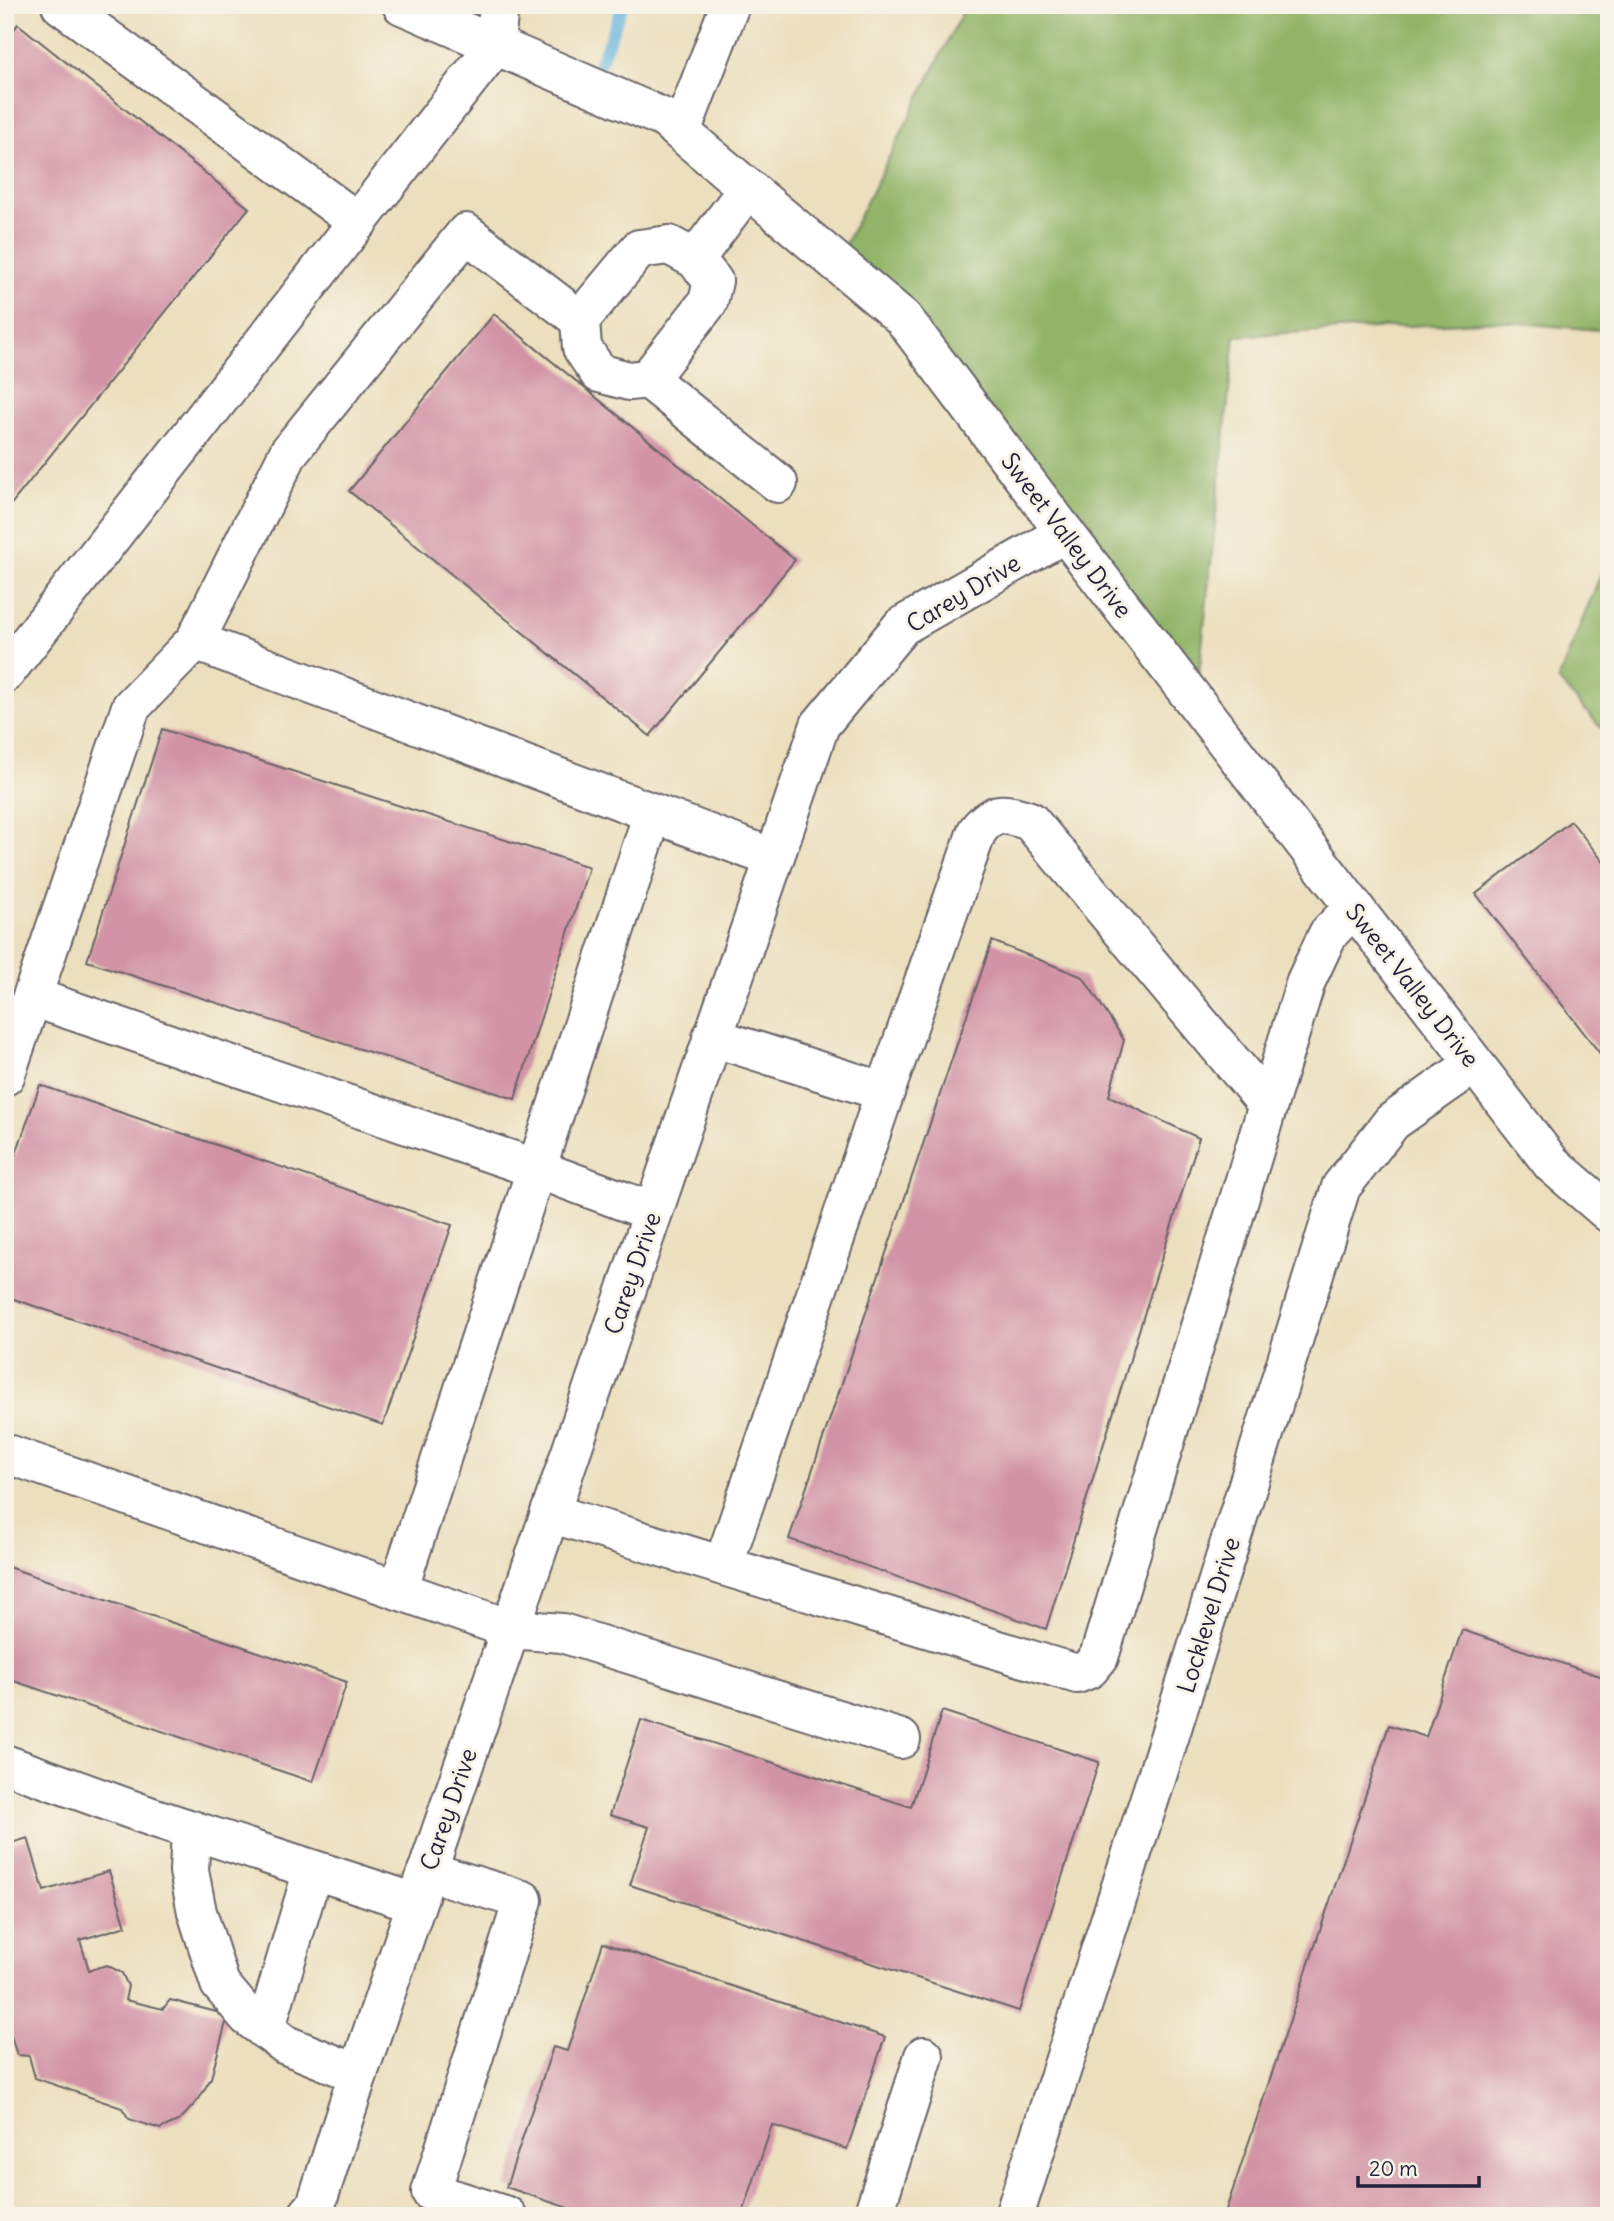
<svg xmlns="http://www.w3.org/2000/svg" width="1614" height="2221" font-family="Delius,sans-serif">
  <rect width="100%" height="100%" fill="#f7f3e8"/>
  <filter id="ink" filterUnits="userSpaceOnUse"><feTurbulence type="fractalNoise" baseFrequency=".0143" numOctaves="2"/><feDisplacementMap in="SourceGraphic" scale="14" xChannelSelector="R" yChannelSelector="G"/><feConvolveMatrix kernelMatrix="1 2 1 2 8 2 1 2 1" color-interpolation-filters="sRGB"/></filter>
  <filter id="wash" filterUnits="userSpaceOnUse"><feTurbulence type="fractalNoise" baseFrequency=".00686" numOctaves="4" result="noise"/><feDisplacementMap in="SourceGraphic" scale="28" xChannelSelector="R" yChannelSelector="G"/><feGaussianBlur stdDeviation="1.57" result="paint"/><feColorMatrix in="noise" values="0 0 0 0 0 0 0 0 0 0 0 0 0 0 0 0 0 1.4 0 .05"/><feComposite in="paint" operator="in"/></filter>
  <g filter="url(#wash)">
    <rect width="100%" height="100%" fill="#ecdfbd"/>
    <g fill="#92b468" stroke="#5a6b52" stroke-width="2">
      <polygon points="966,5 1609,5 1609,331 1498,321 1235,336 1196,703 836,262"/>
      <polygon points="1609,554 1609,737 1558,680"/>
    </g>
    <g fill="none" stroke-linecap="round" stroke-linejoin="round">
      <polyline stroke="#5eb1da" stroke-width="12" points="600,63 623,5"/>
    </g>
    <g id="blocks">
      <g fill="#d193a5">
        <polygon points="18,24 249,208 5,512 5,40"/>
        <polygon points="494,314 795,560 650,736 349,491"/>
        <polygon points="162,729 589,867 515,1099 87,961"/>
        <polygon points="1571,821 1609,869 1609,1065 1476,894"/>
        <polygon points="992,941 1083,977 1124,1040 1109,1096 1199,1138 1046,1629 789,1539"/>
        <polygon points="40,1085 452,1225 383,1425 5,1296 5,1185"/>
        <polygon points="5,1566 347,1682 313,1782 5,1678"/>
        <polygon points="1462,1630 1609,1679 1609,2216 1224,2216 1389,1725 1426,1737"/>
        <polygon points="942,1711 1099,1762 1019,2011 630,1885 649,1827 610,1815 641,1720 911,1807"/>
        <polygon points="28,1838 44,1891 109,1871 126,1926 80,1940 89,1970 107,1965 122,1973 128,1986 125,2000 163,2009 170,2000 228,2015 211,2078 199,2099 180,2120 160,2129 129,2119 122,2108 35,2078 29,2056 17,2055 5,2017 5,1845"/>
        <polygon points="603,1943 885,2037 847,2149 772,2125 742,2216 592,2216 506,2187 553,2047 567,2051"/>
      </g>
    </g>
  </g>
  <g filter="url(#ink)">
    <use href="#blocks" fill-opacity="0" stroke="#696468" stroke-width="2"/>
    <g fill="none" stroke-linecap="round" stroke-linejoin="round">
      <defs>
        <g id="minor">
          <polyline points="61,5 358,222"/>
          <polyline points="402,5 664,118 903,318 1065,533 1552,1164 1609,1213"/>
          <polyline points="681,132 730,5"/>
          <polyline points="695,259 669,245 639,249 580,320 582,348 599,373 629,381 648,379 708,302 713,281 695,259 748,188"/>
          <polyline points="648,379 778,483"/>
          <polyline points="195,641 289,452 466,233 580,320"/>
          <polyline points="5,673 495,46 499,5"/>
          <polyline points="32,997 537,1169 653,1212"/>
          <polyline points="712,1037 885,1092"/>
          <polyline points="5,1076 131,707 195,641 773,858"/>
          <polyline points="5,1453 510,1629 562,1633 901,1739"/>
          <polyline points="550,1513 1077,1674 1089,1669 1099,1657 1306,981 1328,934 1354,907"/>
          <path d="M723,1566l162,-474 92,-261c17,-22 28,-18 53,-10l238,284"/>
          <polyline points="398,1590 653,813"/>
          <polyline points="5,1764 152,1817 416,1903"/>
          <polyline points="191,1830 189,1871 197,1912 220,1984 248,2017 286,2045 358,2074"/>
          <polyline points="427,1871 523,1900 431,2192 507,2216"/>
          <polyline points="265,2030 313,1870"/>
          <polyline points="307,2216 316,2205 358,2074 820,725 902,626 1065,533"/>
          <polyline points="873,2216 924,2056"/>
          <polyline points="1014,2216 1158,1773 1341,1187 1392,1122 1474,1064"/>
        </g>
      </defs>
      <use href="#minor" stroke="#696468" stroke-width="42"/>
      <use href="#minor" stroke="#fff" stroke-width="38"/>
    </g>
  </g>
  <g text-anchor="middle" dominant-baseline="central" stroke-width="6" stroke-linejoin="round" paint-order="stroke">
    <g font-size="24" fill="#22223b" stroke="#f7f3e8">
      <text transform="translate(1067 535) rotate(53)">Sweet Valley Drive</text>
      <text transform="translate(963 593) rotate(-31)">Carey Drive</text>
      <text transform="translate(1413 985) rotate(52)">Sweet Valley Drive</text>
      <text transform="translate(632 1273) rotate(-71)">Carey Drive</text>
      <text transform="translate(1208 1615) rotate(-73)">Locklevel Drive</text>
      <text transform="translate(448 1809) rotate(-71)">Carey Drive</text>
    </g>
  </g>
  <rect width="1614" height="2221" fill="none" stroke="#f7f3e8" stroke-width="28"/>
  <path d="M1358 2176v10h121v-10" fill="none" stroke="#22223b" stroke-width="3.5"/>
  <text x="1369" y="2176" font-size="21" fill="#22223b" stroke="#f7f3e8" stroke-width="5" paint-order="stroke">20 m</text>
</svg>
